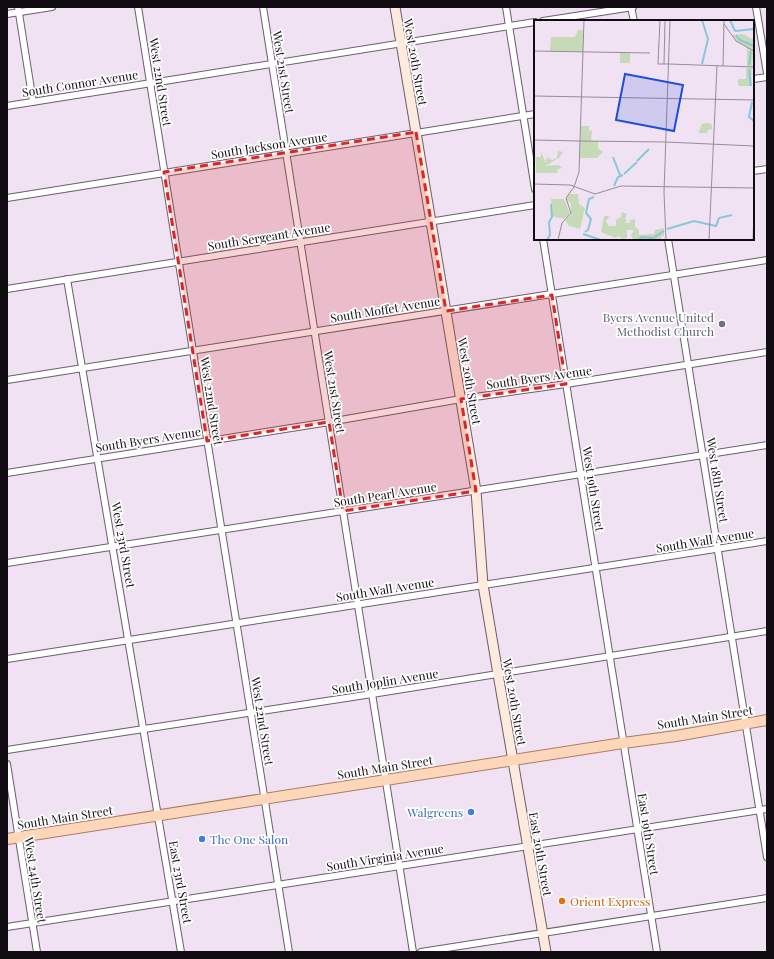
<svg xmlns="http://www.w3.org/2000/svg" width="774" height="959" font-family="'Playfair Display',serif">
  <rect width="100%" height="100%" fill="#f0e1f3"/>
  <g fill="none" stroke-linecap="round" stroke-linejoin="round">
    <defs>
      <g id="minor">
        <polyline points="18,7 33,102"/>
        <polyline points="138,7 289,952"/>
        <polyline points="263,7 413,952"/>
        <polyline points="506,7 535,189"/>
        <polyline points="631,7 634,21"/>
        <polyline points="756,7 767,73"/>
        <polyline points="7,14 52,7"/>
        <polyline points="543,21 633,7"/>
        <polyline points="753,79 767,77"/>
        <polyline points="7,106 535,22"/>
        <polyline points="753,171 767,169"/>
        <polyline points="7,198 535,114"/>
        <polyline points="543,239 657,952"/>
        <polyline points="668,239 767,857"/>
        <polyline points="67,279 181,952"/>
        <polyline points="7,289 535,205"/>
        <polyline points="7,380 767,260"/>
        <polyline points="7,473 329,422 461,399 566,384 767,352"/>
        <polyline points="7,563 466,492 767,445"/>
        <polyline points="7,659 767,541"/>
        <polyline points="7,750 372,694 767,631"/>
        <polyline points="7,764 37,952"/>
        <polyline points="7,927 767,809"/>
        <polyline points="421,952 767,898"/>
      </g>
      <polyline id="secondary" points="395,7 476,491 483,585 498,674 546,952"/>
      <polyline id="primary" points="7,839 623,743 676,736 767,720"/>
    </defs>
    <use href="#minor" stroke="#6b5e6d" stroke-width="8"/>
    <use href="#secondary" stroke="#6b5e6d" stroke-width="11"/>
    <use href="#primary" stroke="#aa7e62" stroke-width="12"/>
    <use href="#minor" stroke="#fff" stroke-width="6"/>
    <use href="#secondary" stroke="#feebdd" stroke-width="9"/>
    <use href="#primary" stroke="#fed7bb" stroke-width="10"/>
  </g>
  <path fill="#d62828" fill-opacity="0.2" stroke="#d62828" stroke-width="3" stroke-dasharray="8 5" stroke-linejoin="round" d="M416,132l30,179 106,-16 14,89 -105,15 15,92 -133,20 -14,-89 -122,19 -43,-269z"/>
  <circle fill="#6b7280" stroke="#fff" stroke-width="1.5" cx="722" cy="324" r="4"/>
  <g fill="#3f7fe0" stroke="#fff" stroke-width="1.5">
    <circle cx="471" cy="812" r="4"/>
    <circle cx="202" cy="839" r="4"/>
  </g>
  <circle fill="#e8710a" stroke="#fff" stroke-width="1.5" cx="562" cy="901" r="4"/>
  <g text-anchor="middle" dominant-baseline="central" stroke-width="3.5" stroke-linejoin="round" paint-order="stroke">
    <g font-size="12" fill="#110c12" stroke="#fff">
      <text transform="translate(416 62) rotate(80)">West 20th Street</text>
      <text transform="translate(284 72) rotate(81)">West 21st Street</text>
      <text transform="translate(161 82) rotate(81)">West 22nd Street</text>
      <text transform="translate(80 83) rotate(-9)">South Connor Avenue</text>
      <text transform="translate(269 145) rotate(-9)">South Jackson Avenue</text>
      <text transform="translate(269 236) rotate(-9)">South Sergeant Avenue</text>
      <text transform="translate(385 309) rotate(-9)">South Moffet Avenue</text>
      <text transform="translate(539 377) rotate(-8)">South Byers Avenue</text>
      <text transform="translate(470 381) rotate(80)">West 20th Street</text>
      <text transform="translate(335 392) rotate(81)">West 21st Street</text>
      <text transform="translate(212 401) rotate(81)">West 22nd Street</text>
      <text transform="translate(148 439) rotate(-9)">South Byers Avenue</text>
      <text transform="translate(718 480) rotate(81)">West 18th Street</text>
      <text transform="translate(594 489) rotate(81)">West 19th Street</text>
      <text transform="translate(385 494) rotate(-9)">South Pearl Avenue</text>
      <text transform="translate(705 540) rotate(-9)">South Wall Avenue</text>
      <text transform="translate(124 545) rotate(80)">West 23rd Street</text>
      <text transform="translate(385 589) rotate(-9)">South Wall Avenue</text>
      <text transform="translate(385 681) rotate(-9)">South Joplin Avenue</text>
      <text transform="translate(515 702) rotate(80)">West 20th Street</text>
      <text transform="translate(705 717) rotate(-9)">South Main Street</text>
      <text transform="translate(263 721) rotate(81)">West 22nd Street</text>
      <text transform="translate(385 767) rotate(-9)">South Main Street</text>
      <text transform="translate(65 817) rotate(-9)">South Main Street</text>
      <text transform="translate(649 834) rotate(81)">East 19th Street</text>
      <text transform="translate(541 854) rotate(80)">East 20th Street</text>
      <text transform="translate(385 857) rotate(-9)">South Virginia Avenue</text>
      <text transform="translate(36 880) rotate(81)">West 24th Street</text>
      <text transform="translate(181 882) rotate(80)">East 23rd Street</text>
    </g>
    <g font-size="12" fill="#5b616d" stroke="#fff" text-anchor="end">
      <text x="714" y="317">Byers Avenue United<tspan x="714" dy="14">Methodist Church</tspan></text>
    </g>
    <g font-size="12" fill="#366cbe" stroke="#fff" text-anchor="end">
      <text x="463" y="812">Walgreens</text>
      <text x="210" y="839" text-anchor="start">The One Salon</text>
    </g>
    <g font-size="12" fill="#c56008" stroke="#fff" text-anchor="start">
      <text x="570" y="901">Orient Express</text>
    </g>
  </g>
  <g transform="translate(534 20)">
    <rect width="220" height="220" fill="#f0e1f3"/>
    <path d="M44,10h5v21h-33l1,-14h24zM209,14l11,6 -2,27h-5v-20l-11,-6 -4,-6zM86,33h10v10h-10zM212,48h6l-1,18h-13v-7h8zM173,103l5,1v5l-4,1 -1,3h-9l4,-9zM47,106h8v4l3,1 -1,10h7v7l5,4 -6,6h-17zM24,131l5,1 -4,6 -14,8 14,-1 3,3 -4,1 -1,4h-21v-16h5v-5l5,11 1,-6 5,3 5,-2zM34,174h10l1,10 6,4 -5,21 -11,-3 -4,-6 6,-5v-11l-5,-5zM17,179h13l6,14 -6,6 -12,-3zM88,192l5,2 -2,4 2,3 -3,2h6v-3l5,-1v8l4,3v5l15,-1 1,-4 9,-2v8h-3v4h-28l-2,-5 3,-5h-7v8l-5,1 -3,-3 -4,2 -14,-6 3,-16h5l-3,6 3,4h7v-6l5,-3z" fill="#c7dab7"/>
    <path fill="none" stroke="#86c8da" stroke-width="2" d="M168,0l6,19 -6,25M196,0l5,11M201,11l19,-2M202,15l4,5 14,6M215,45l2,-14M215,49l2,17M218,82l-3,15 5,4M79,137l7,18M103,141l12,-12M90,154l13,-12M80,166l4,-9 5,-2M133,209l27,-8 22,5 3,-8 13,-3M51,212l3,-2 3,-11 -5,-6 3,-14 5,-2M49,214l18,6M13,220l3,-5 -1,-13 3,-5 -1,-13M104,220l4,-3 11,1 11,-7"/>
    <path fill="none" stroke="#978c99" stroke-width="1" d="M126,0l-2,44h11M190,4l12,17 18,10M0,31l116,2M130,44l1,-44M135,44l85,3M189,46l1,-46M0,76l220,4M0,120l46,1M46,121l86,1M132,122l88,4M0,164l36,1 25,9 26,-8 133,2M40,167l5,-15 5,-152M24,220l4,-17 9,-10 -5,-15 8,-11M132,220l-2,-48 6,-172M175,220l8,-174M219,220l1,-26"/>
    <path fill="#1d4ed8" fill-opacity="0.15" stroke="#1d4ed8" stroke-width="2" d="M91,54l58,11 -9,46 -58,-11z"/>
    <rect width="220" height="220" fill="none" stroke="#110c12" stroke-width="2"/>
  </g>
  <rect width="774" height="959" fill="none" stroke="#110c12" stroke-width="16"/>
</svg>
